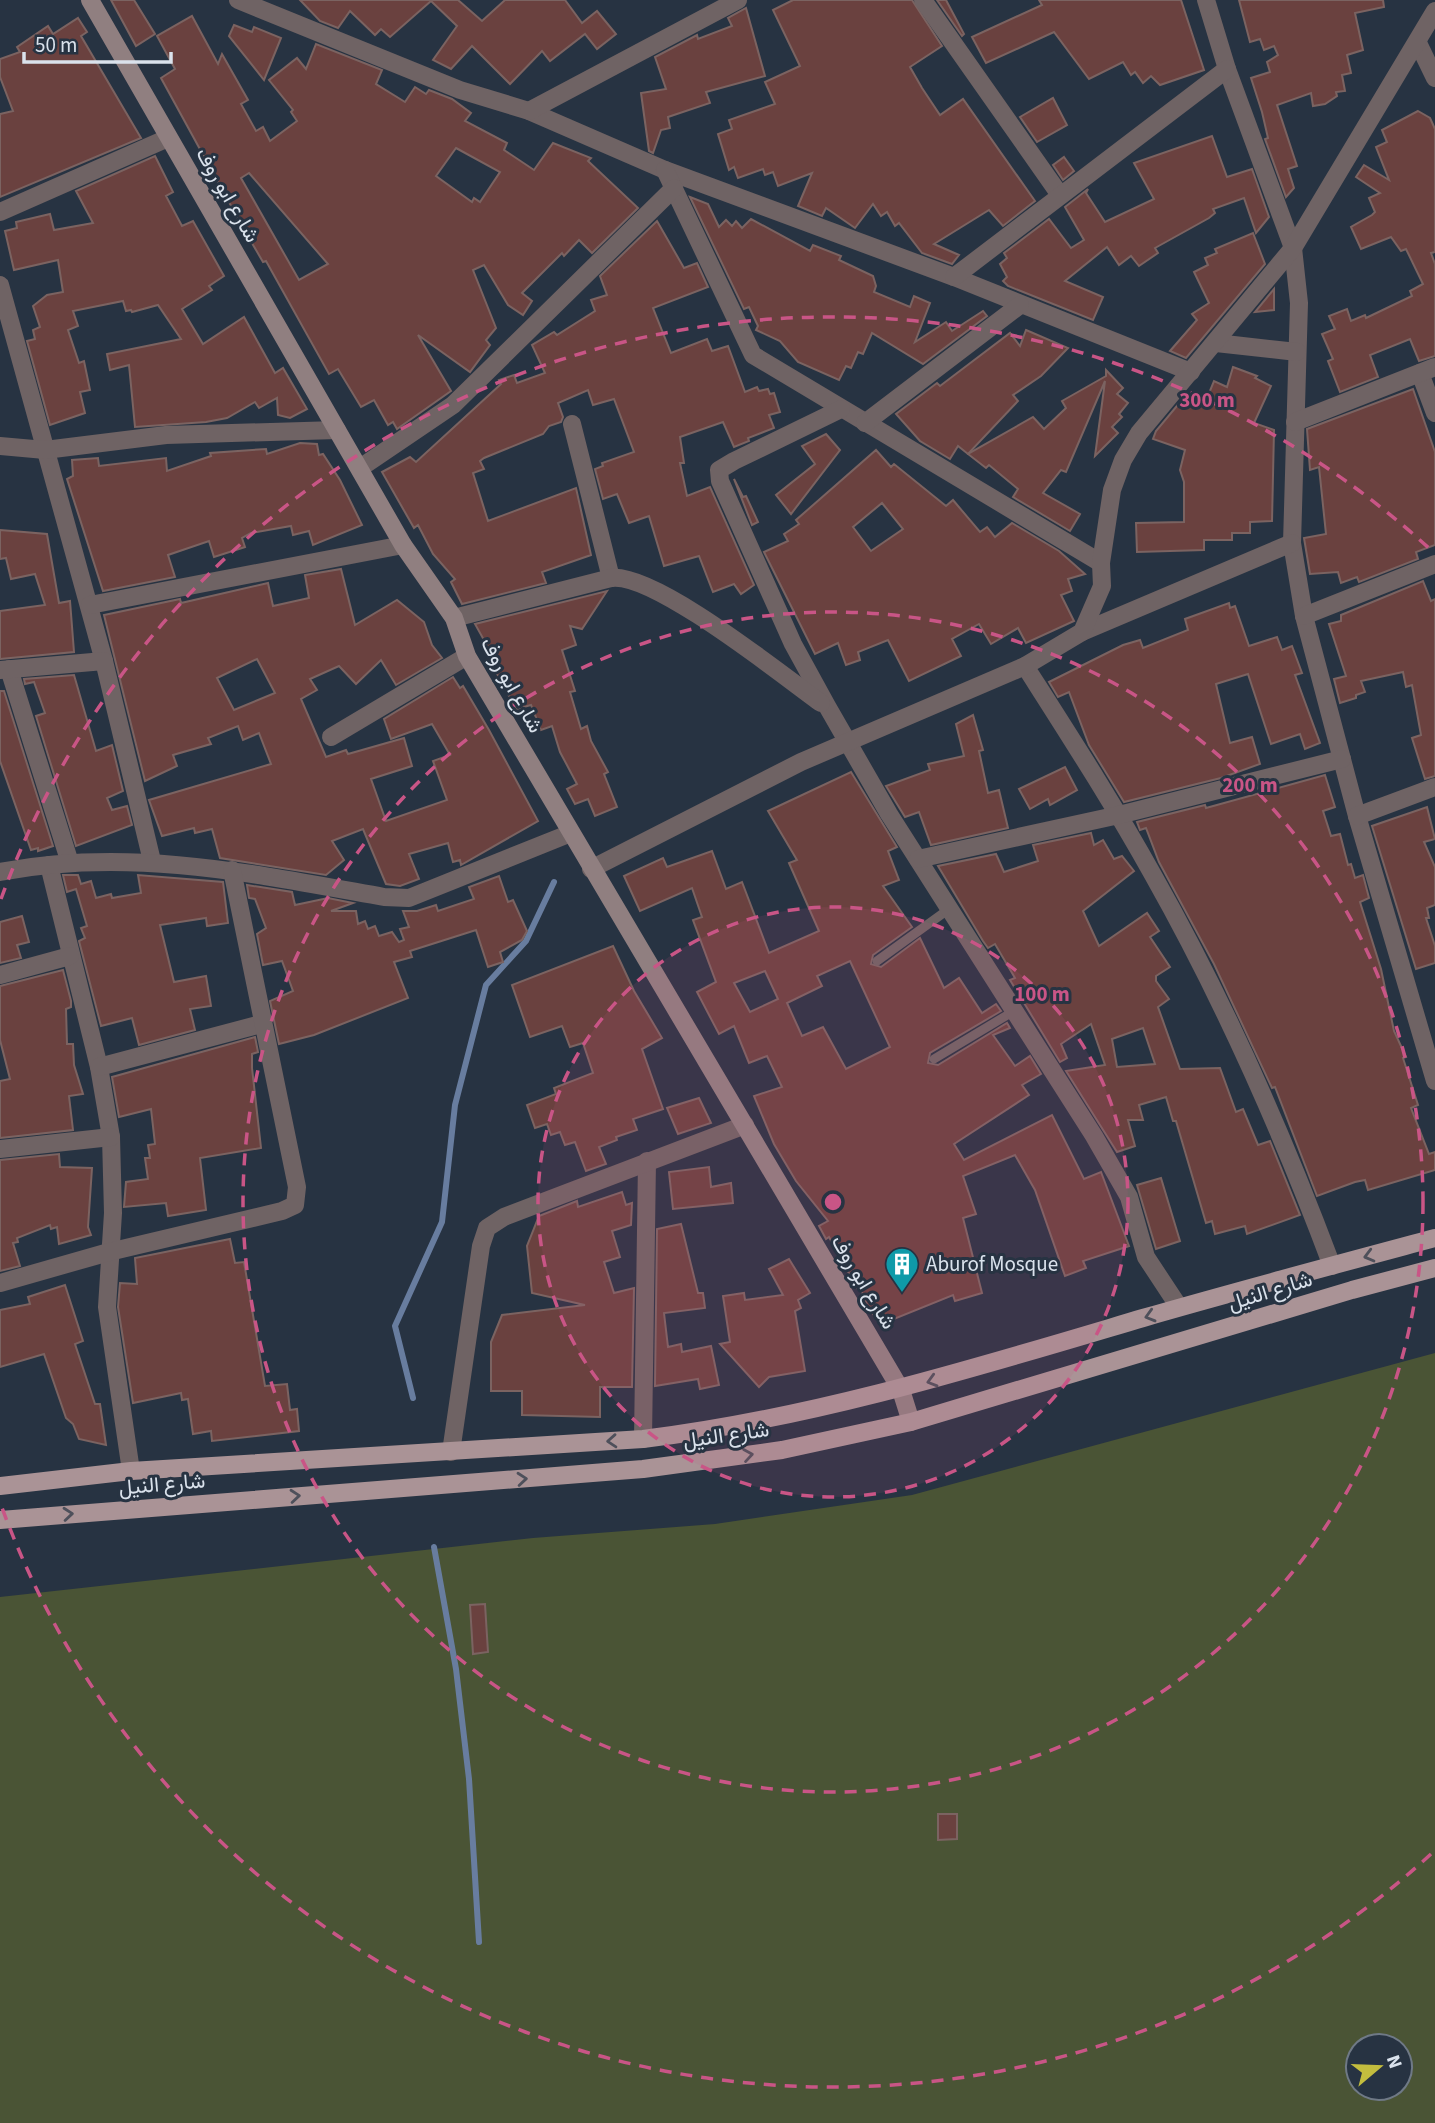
<svg xmlns="http://www.w3.org/2000/svg" width="1435" height="2123" font-family="'Source Sans 3',Vazirmatn,sans-serif">
  <rect width="100%" height="100%" fill="#273342"/>
  <path fill="#4a5435" fill-rule="evenodd" d="M1435,1353v770h-1435v-526l533,-59 182,-14 197,-29zM1358,2046h42v42h-42z"/>
  <g fill="none" stroke-linecap="round" stroke-linejoin="round">
    <g stroke="#687d9f" stroke-width="6">
      <polyline points="413,1398 395,1326 442,1222 455,1105 486,985 526,941 554,882"/>
      <polyline points="434,1547 456,1669 469,1779 479,1942"/>
    </g>
  </g>
  <g fill="#6a413f" stroke="#7b6361" stroke-width="2" fill-rule="evenodd">
    <polygon points="111,0 134,0 155,34 136,46"/>
    <polygon points="300,0 458,0 482,21 505,0 565,0 582,23 597,11 616,34 597,49 585,34 550,61 542,51 510,84 472,46 451,69 433,60 457,26 431,1 390,37 381,29 375,35 350,11 338,28 320,21"/>
    <polygon points="793,0 912,0 942,46 910,67 922,88 940,115 963,99 1035,201 1003,226 989,210 934,244 959,255 952,264 922,253 899,223 895,226 887,212 881,216 873,204 855,228 826,208 822,216 798,206 812,173 778,186 773,172 765,175 763,169 738,178 734,167 729,170 718,134 732,129 729,120 775,104 765,82 800,66 773,10"/>
    <polygon points="937,0 946,0 964,34 962,36"/>
    <polygon points="1039,0 1181,0 1204,70 1160,85 1151,76 1143,83 1135,72 1131,75 1123,62 1089,79 1054,32 986,63 972,37 1042,5"/>
    <polygon points="1239,0 1383,0 1384,7 1355,13 1363,50 1347,55 1351,73 1342,75 1345,91 1336,92 1337,96 1325,104 1313,106 1311,93 1277,105 1297,166 1288,169 1294,188 1286,197 1265,139 1268,138 1262,112 1251,78 1270,72 1267,62 1278,55 1274,46 1264,50 1260,39 1250,42"/>
    <polygon points="746,8 765,76 706,92 710,103 668,117 670,128 661,130 653,153 649,151 641,93 666,89 655,57 697,35 698,39 732,26 728,18"/>
    <path d="M192,16l26,48 4,-10 26,46 -7,4 15,27 7,-4 7,14 27,-20 -6,-9 2,-2 -24,-30 28,-22 9,11 10,-25 66,26 -6,14 29,18 10,-15 11,7 3,-4 23,9 19,14 -6,8 42,22 -3,7 30,20 19,-27 38,15 -3,3 50,47 -46,45 -13,-13 -15,16 -2,-3 -40,40 10,8 -9,14 -15,-10 -24,-40 -11,5 23,58 -10,12 4,5 -20,27 -52,-37 33,56 -54,38 -4,-7 -5,3 -14,-25 -13,7 -23,-38 -9,5 -63,-113 -3,1 -21,-36 -81,-148 14,-9 -18,-33zM456,148l44,24 -20,30 -6,-4 -2,4 -36,-26zM249,173l79,91 -29,16 -58,-102z"/>
    <polygon points="78,18 87,32 81,36 141,138 0,197 0,114 13,111 0,77 0,59 20,52 17,47 48,26 53,34"/>
    <polygon points="234,25 252,32 254,27 281,38 264,80 229,36"/>
    <polygon points="1053,98 1067,125 1037,142 1020,117"/>
    <polygon points="1418,111 1430,118 1435,129 1435,252 1431,253 1435,264 1435,356 1419,361 1410,339 1370,355 1378,377 1340,392 1328,361 1333,359 1322,334 1335,329 1329,316 1347,309 1351,321 1365,315 1366,318 1412,296 1410,291 1423,284 1406,249 1401,251 1391,237 1361,249 1351,227 1372,215 1375,212 1369,198 1380,193 1356,177 1364,165 1389,180 1376,147 1387,142 1382,130"/>
    <polygon points="1212,136 1227,177 1252,169 1269,217 1256,233 1244,198 1213,209 1215,213 1209,218 1155,248 1158,253 1139,266 1131,256 1119,265 1107,247 1065,281 1103,297 1093,320 1008,286 1003,281 1007,277 1000,264 1007,258 1004,253 1049,219 1071,248 1084,240 1065,207 1088,189 1086,193 1105,222 1154,199 1134,163"/>
    <polygon points="155,156 173,192 166,196 182,226 193,221 224,276 209,286 212,290 182,309 203,344 244,317 275,373 283,368 307,409 290,418 278,415 277,398 259,408 255,402 227,418 206,422 135,427 129,365 110,370 107,354 181,339 158,305 132,312 131,310 126,311 123,301 73,311 78,326 68,330 79,363 84,361 90,390 80,392 85,413 50,425 27,341 35,339 33,330 40,327 33,306 47,295 63,292 58,260 14,270 5,231 17,228 16,222 50,214 54,230 93,223 76,191"/>
    <polygon points="1064,157 1074,171 1063,180 1053,165"/>
    <polygon points="690,197 708,204 719,227 726,220 732,226 736,221 742,228 751,219 810,251 813,245 841,256 839,260 873,276 876,286 874,292 910,307 914,296 930,303 915,342 946,322 952,331 983,311 987,316 923,364 872,333 863,354 858,352 851,368 846,366 839,380 798,362 780,341 756,330 758,326 749,307 744,309"/>
    <polygon points="657,221 684,268 697,263 708,287 653,308 671,353 707,339 712,351 728,346 745,392 757,387 759,391 768,389 770,394 774,393 780,412 769,415 774,428 748,438 749,441 734,447 723,422 680,437 684,463 680,463 687,496 710,487 754,585 741,594 734,584 713,592 699,556 664,566 649,516 629,523 617,494 603,499 595,469 603,466 602,463 634,452 614,399 593,405 588,390 558,403 563,417 561,422 549,426 543,434 484,458 480,461 484,469 473,473 488,521 576,488 591,555 542,572 546,583 462,604 451,582 455,579 433,554 418,525 414,528 382,472 410,457 416,462 501,384 499,380 514,375 517,383 545,373 532,345 554,332 557,335 595,311 591,300 607,295 600,276"/>
    <polygon points="1253,233 1265,264 1186,358 1170,351 1197,320 1192,314 1209,303 1194,272 1208,265 1205,258 1217,253 1215,249"/>
    <polygon points="1274,289 1274,310 1255,312"/>
    <polygon points="1026,330 1068,348 1041,376 1013,395 1018,401 968,454 958,446 950,459 920,441 896,414 937,383 940,386 1010,333 1020,346"/>
    <polygon points="1233,367 1257,376 1255,378 1271,386 1254,423 1274,430 1272,521 1250,522 1250,533 1232,533 1232,540 1204,540 1204,550 1137,552 1136,523 1184,522 1184,482 1180,470 1185,450 1153,439 1156,431 1186,395 1205,403 1214,381 1227,387"/>
    <polygon points="1106,370 1123,388 1117,394 1128,403 1119,414 1122,417 1112,427 1118,433 1095,456 1105,381 1066,472 1061,470 1043,493 1080,514 1070,531 1013,497 1018,489 989,465 986,468 968,454 1033,417 1044,429 1066,408 1062,401 1106,376"/>
    <polygon points="1413,389 1435,452 1435,545 1416,552 1418,559 1359,582 1357,577 1341,583 1338,572 1310,574 1304,538 1326,534 1319,467 1310,470 1307,429"/>
    <polygon points="826,434 840,450 791,514 776,495 815,464 802,446"/>
    <polygon points="300,443 317,444 319,455 323,454 340,480 362,525 313,545 309,531 293,535 291,526 251,533 242,538 245,547 214,557 209,541 168,555 175,577 103,591 67,479 73,476 72,460 98,458 99,466 166,458 167,471 211,456 210,453 266,449 267,454"/>
    <path d="M876,450l15,17 3,-3 52,42 7,-6 27,32 7,-5 8,10 17,-14 47,28 26,23 -17,5 4,12 -11,4 13,26 -48,22 -8,-15 -27,16 -12,-20 -27,15 9,17 -52,25 -21,-41 -30,12 2,8 -14,5 -8,-22 -23,11 -51,-102 24,-11 -4,-7 15,-10 -3,-4zM882,503l21,26 -32,22 -18,-24z"/>
    <polygon points="734,479 743,497 746,496 758,522 752,525"/>
    <polygon points="0,530 47,534 59,603 70,601 74,652 0,659 0,611 45,605 35,574 11,579 6,558 0,559"/>
    <path d="M341,569l14,56 42,-25 27,22 8,23 10,13 -46,27 -15,-25 -25,24 -17,-18 -29,13 7,11 -16,9 25,58 20,-7 2,4 56,-16 8,28 -41,13 15,42 61,-21 -14,-39 17,-6 -18,-31 -41,15 -7,-20 69,-42 7,11 3,-2 26,44 49,91 -77,44 -1,-5 -7,2 -5,-19 -39,11 10,25 -19,7 -14,-2 -23,-55 -31,12 12,19 -18,15 -106,-17 -8,-29 -17,4 -1,-5 -32,8 -13,-36 122,-36 -12,-31 -16,7 -5,-14 -30,12 3,6 -38,11 4,11 -32,15 -41,-166 76,-16 1,4 87,-20 5,23 36,-8 -4,-23zM257,659l18,34 -41,17 -17,-32z"/>
    <polygon points="1423,581 1431,601 1435,599 1435,776 1425,779 1412,738 1421,735 1412,685 1406,687 1403,672 1361,681 1365,692 1356,695 1356,698 1340,703 1334,679 1346,676 1329,624 1341,621 1341,615"/>
    <polygon points="607,591 582,629 570,626 576,645 562,650 575,691 570,692 581,729 587,726 591,741 608,772 604,774 617,807 595,816 588,799 575,804 567,789 577,784 560,752 552,726 541,730 531,705 516,709 489,659 494,658 475,624"/>
    <polygon points="1229,603 1230,608 1235,606 1249,646 1277,637 1282,650 1292,646 1302,673 1295,675 1320,743 1305,749 1300,734 1271,744 1248,674 1216,684 1230,743 1252,737 1260,764 1221,778 1124,802 1089,745 1069,692 1058,697 1049,682 1123,645 1140,640 1143,648 1188,630 1185,619"/>
    <polygon points="74,675 96,751 112,745 123,791 107,798 112,810 127,806 132,825 76,846 36,716 45,713 34,682 25,684 24,679"/>
    <polygon points="0,691 4,691 53,846 38,851 38,848 31,850 0,761"/>
    <polygon points="973,715 983,750 979,751 988,793 999,790 1008,828 931,845 919,812 905,817 886,786 930,770 928,764 964,756 956,724"/>
    <polygon points="1065,767 1077,790 1050,805 1048,799 1030,809 1019,789"/>
    <path d="M851,772l46,75 -9,4 11,29 -16,6 29,41 -39,28 -2,9 10,3 39,-29 24,50 15,-10 23,35 14,-9 5,7 -71,42 -2,10 10,2 69,-42 3,5 -17,7 22,31 15,-10 11,18 -19,11 7,10 -75,49 10,16 88,-45 32,64 17,-7 28,74 -46,15 3,7 -21,8 -30,-86 -20,-35 -52,21 13,38 -13,4 19,75 -27,8 -2,-6 -64,26 -11,-2 -9,-9 -9,-23 -3,1 -28,-51 -3,2 -7,-13 9,-5 -32,-40 -22,-37 -20,-48 28,-9 -15,-31 -18,7 -15,-37 -15,8 -22,-42 19,-10 -23,-62 9,-3 -10,-29 -52,23 -16,-35 39,-18 4,9 45,-16 14,38 16,-7 27,71 50,-22 -30,-68 8,-3 -29,-49zM850,961l40,86 -44,22 -23,-42 -21,9 -15,-33 35,-17 -5,-10zM765,971l13,28 -28,13 -16,-29z"/>
    <polygon points="1325,775 1335,807 1323,811 1331,836 1340,834 1348,865 1351,864 1355,878 1363,875 1369,898 1360,902 1381,969 1394,1031 1406,1057 1403,1058 1418,1105 1411,1108 1429,1154 1435,1152 1435,1170 1368,1190 1365,1180 1355,1182 1317,1196 1275,1087 1272,1088 1214,964 1159,862 1146,828 1140,830 1137,822 1205,805 1206,808"/>
    <polygon points="1427,807 1435,839 1424,842 1435,867 1435,905 1427,908 1429,918 1426,918 1435,946 1435,963 1416,969 1372,826"/>
    <path d="M1091,833l3,12 9,-5 11,19 8,-3 12,15 -51,40 16,35 48,-33 12,18 -9,6 20,30 -14,9v5l13,18 -11,8 22,62 40,-1 16,44 7,-3 15,36 12,-4 30,74 -53,19 -2,-8 -30,8 -3,-13 -6,2 -30,-102h-3l-7,-24 -27,8 4,15h-15l7,26 -18,6 -51,-81 39,-6 -14,-41 -30,20 6,14 -7,4 -50,-82 5,-2 -20,-34 -7,4 -5,-7 -45,-75 58,-12 8,18 34,-11 -5,-16zM1143,1028l12,36 -38,3 -5,-28z"/>
    <polygon points="63,875 78,875 81,884 91,881 96,898 111,894 112,898 141,893 138,875 223,882 228,923 207,926 206,918 160,925 174,982 206,976 211,1006 190,1009 195,1030 139,1045 132,1018 101,1026 79,941 85,938 81,928 87,926 76,889 67,892"/>
    <polygon points="499,876 508,902 513,900 527,931 522,940 500,952 503,962 488,967 476,930 410,951 412,957 394,962 408,998 314,1035 279,1044 270,1001 293,991 282,961 263,965 257,934 266,928 255,899 249,898 247,885 292,892 295,905 328,898 353,903 331,911 356,911 358,924 365,921 368,929 375,926 379,936 392,932 399,942 404,940 400,929 409,927 403,911 417,911 436,905 438,911 474,899 469,887"/>
    <polygon points="22,916 29,942 17,945 21,958 0,963 0,922"/>
    <polygon points="613,946 634,991 662,1038 642,1049 663,1109 633,1119 637,1130 616,1137 617,1140 599,1147 606,1164 586,1171 575,1142 565,1145 560,1132 551,1135 547,1124 535,1128 527,1105 556,1094 554,1088 593,1073 583,1043 570,1047 562,1026 530,1037 512,985"/>
    <polygon points="63,970 71,1001 71,1007 66,1009 67,1044 73,1044 74,1065 83,1094 69,1096 73,1130 0,1138 0,1081 10,1079 0,1040 0,986"/>
    <polygon points="255,1037 258,1052 252,1054 252,1068 261,1148 200,1158 206,1210 168,1216 166,1203 124,1207 126,1182 148,1179 145,1158 150,1158 148,1145 155,1144 151,1109 119,1117 112,1077"/>
    <polygon points="699,1098 711,1123 678,1134 667,1108"/>
    <polygon points="59,1154 60,1167 92,1168 88,1227 91,1235 59,1244 57,1227 51,1229 50,1225 17,1238 18,1242 13,1243 20,1266 0,1271 0,1160"/>
    <polygon points="709,1167 711,1187 731,1183 733,1203 673,1209 669,1172"/>
    <polygon points="1161,1178 1180,1241 1156,1249 1137,1185"/>
    <polygon points="622,1192 626,1205 632,1203 631,1225 612,1231 620,1257 604,1262 614,1293 634,1288 632,1387 600,1387 600,1417 522,1415 522,1391 491,1391 491,1342 502,1315 585,1305 532,1293 527,1246 539,1216 577,1201 578,1207"/>
    <polygon points="681,1224 698,1293 703,1293 705,1308 664,1313 668,1347 681,1344 682,1352 711,1346 719,1385 700,1389 698,1379 655,1386 657,1229"/>
    <polygon points="230,1239 235,1263 244,1262 265,1386 287,1384 290,1410 297,1409 299,1431 212,1441 211,1431 193,1434 188,1399 182,1400 181,1393 133,1403 118,1307 120,1283 137,1284 135,1258"/>
    <polygon points="789,1259 810,1293 798,1300 801,1308 795,1311 805,1371 769,1377 759,1387 720,1344 730,1342 723,1296 744,1293 745,1300 783,1295 769,1269"/>
    <polygon points="65,1285 83,1341 75,1344 95,1404 100,1404 106,1445 79,1439 73,1424 66,1418 44,1354 0,1367 0,1310 30,1304 28,1297"/>
    <polygon points="485,1604 488,1652 473,1654 470,1605"/>
    <polygon points="938,1814 957,1814 957,1839 938,1840"/>
  </g>
  <g fill="none" stroke-linecap="round" stroke-linejoin="round">
    <g stroke="#6f6364" stroke-width="9">
      <polyline points="877,961 949,909"/>
      <polyline points="934,1059 1014,1011"/>
    </g>
    <g stroke="#6f6364" stroke-width="18">
      <polyline points="238,0 460,90 529,111 665,170 954,277 1191,372"/>
      <polyline points="923,0 1060,195"/>
      <polyline points="1206,0 1227,69 1293,248 1299,303 1292,543 1304,616 1357,816 1435,1081"/>
      <polyline points="1418,43 1435,78"/>
      <polyline points="529,111 738,0"/>
      <polyline points="665,170 753,355 1101,563"/>
      <polyline points="0,212 168,138"/>
      <polyline points="954,277 1227,69"/>
      <polyline points="0,285 104,661"/>
      <polyline points="1216,343 1297,352"/>
      <polyline points="1420,373 1435,413"/>
      <polyline points="841,409 734,461 719,470 720,481 793,644 827,706 889,814 1094,1136 1129,1197 1146,1257 1179,1307"/>
      <polyline points="1295,422 1435,367"/>
      <polyline points="865,423 1020,305"/>
      <polyline points="572,424 611,578"/>
      <polyline points="0,446 45,450 166,435 337,430"/>
      <polyline points="360,468 453,405 674,188"/>
      <polyline points="90,605 403,545"/>
      <polyline points="1304,616 1435,564"/>
      <path d="M454,618l157,-40c43,-6 171,97 210,125"/>
      <polyline points="1082,632 1292,543"/>
      <path d="M1025,666c44,69 88,137 128,209 70,124 129,257 179,391"/>
      <polyline points="9,669 70,863"/>
      <polyline points="0,670 104,661 152,861"/>
      <polyline points="331,737 467,656"/>
      <polyline points="1357,816 1435,787"/>
      <polyline points="918,859 1119,815 1342,759"/>
      <polyline points="49,865 99,1067 111,1137 113,1213 107,1307 131,1471"/>
      <polyline points="591,869 801,762 1025,666 1082,632 1102,586 1101,563 1112,490 1123,460 1139,433 1293,248 1435,11"/>
      <path d="M0,872c130,-25 256,2 384,25l25,1 162,-65"/>
      <polyline points="0,975 70,956"/>
      <polyline points="99,1067 261,1024"/>
      <polyline points="0,1149 111,1137"/>
      <polyline points="0,1283 109,1252 282,1211 295,1205 297,1187 232,870"/>
      <polyline points="643,1439 647,1161"/>
      <polyline points="451,1452 481,1246 487,1228 504,1217 745,1125"/>
    </g>
    <polyline stroke="#907f80" stroke-width="18" points="90,0 403,545 454,618 467,656 901,1390 911,1422"/>
    <g stroke="#aa9396" stroke-width="18">
      <path d="M0,1486l131,-15 512,-32c171,-21 335,-72 500,-121 97,-28 195,-54 292,-80"/>
      <polyline points="0,1520 643,1469 782,1450 911,1422 1352,1290 1435,1268"/>
    </g>
  </g>
  <defs><path id="oneway-chevron" d="M-2-3.5L2.5 0L-2 3.5" fill="none" stroke-width="1.6" stroke-linecap="round" stroke-linejoin="round" transform="scale(1.75)"/></defs>
  <g stroke="#4e505b">
    <use href="#oneway-chevron" transform="translate(1369 1256) rotate(165)"/>
    <use href="#oneway-chevron" transform="translate(1150 1316) rotate(164)"/>
    <use href="#oneway-chevron" transform="translate(932 1381) rotate(164)"/>
    <use href="#oneway-chevron" transform="translate(612 1441) rotate(176)"/>
    <use href="#oneway-chevron" transform="translate(748 1455) rotate(-9)"/>
    <use href="#oneway-chevron" transform="translate(522 1479) rotate(-5)"/>
    <use href="#oneway-chevron" transform="translate(295 1496) rotate(-5)"/>
    <use href="#oneway-chevron" transform="translate(68 1514) rotate(-5)"/>
  </g>
  <circle cx="833" cy="1202" r="295" fill="#c95586" fill-opacity=".12"/>
  <g fill="none" stroke="#c95586" stroke-width="3.5" stroke-dasharray="12 9">
    <circle cx="833" cy="1202" r="295"/>
    <circle cx="833" cy="1202" r="590"/>
    <path d="M1431 1854A885 885 0 0 1 1 1505M1 899A885 885 0 0 1 1431 550"/>
  </g>
  <defs>
    <symbol id="building-pin" viewBox="-11 -11 22 30"><path d="M0 17L-7.5 6A9.5 9.5 0 1 1 7.5 6Z" fill="#0f9aa8" stroke="#273342"/><path d="M-4-6H4V6H1V3H-1V6H-4ZM-2.5-4.3h1.7v1.8h-1.7ZM.8-4.3h1.7v1.8H.8ZM-2.5-1h1.7V.8h-1.7ZM.8-1h1.7V.8H.8Z" fill="#fff"/></symbol>
  </defs>
  <g fill-rule="evenodd">
    <use href="#building-pin" x="883" y="1245" width="38" height="52"/>
  </g>
  <g text-anchor="middle" dominant-baseline="central" stroke-width="6" stroke-linejoin="round" paint-order="stroke">
    <g font-size="21" fill="#dae2ec" stroke="#273342">
      <text transform="translate(228 195) rotate(60)">شارع ابو روف</text>
      <text transform="translate(512 685) rotate(61)">شارع ابو روف</text>
      <text transform="translate(864 1282) rotate(59)">شارع ابو روف</text>
      <text transform="translate(1270 1291) rotate(-17)">شارع النيل</text>
      <text transform="translate(726 1435) rotate(-8)">شارع النيل</text>
      <text transform="translate(162 1484) rotate(-5)">شارع النيل</text>
    </g>
    <g font-size="21" fill="#dae2ec" stroke="#273342" text-anchor="start">
      <text x="926" y="1264">Aburof Mosque</text>
    </g>
  </g>
  <circle cx="833" cy="1202" r="10" fill="#c95586" stroke="#273342" stroke-width="3.5"/>
  <g font-size="21" text-anchor="middle" font-weight="bold" fill="#c95586" stroke="#273342" stroke-width="6" stroke-linejoin="round" paint-order="stroke">
    <text x="1207" y="407">300 m</text>
    <text x="1250" y="792">200 m</text>
    <text x="1042" y="1001">100 m</text>
  </g>
  <g transform="translate(1379 2067) rotate(71)"><circle r="33" fill="#273342" stroke="#6f7986" stroke-width="2"/>
  <path d="M0-5L12 26L0 18L-12 26Z" fill="#c3bd3e"/>
  <text y="-10" font-size="19" font-weight="bold" text-anchor="middle" fill="#dae2ec">N</text>
  </g>
  <path d="M24 52v10h147v-10" fill="none" stroke="#dae2ec" stroke-width="3.5"/>
  <text x="35" y="52" font-size="21" fill="#dae2ec" stroke="#273342" stroke-width="5" paint-order="stroke">50 m</text>
</svg>
